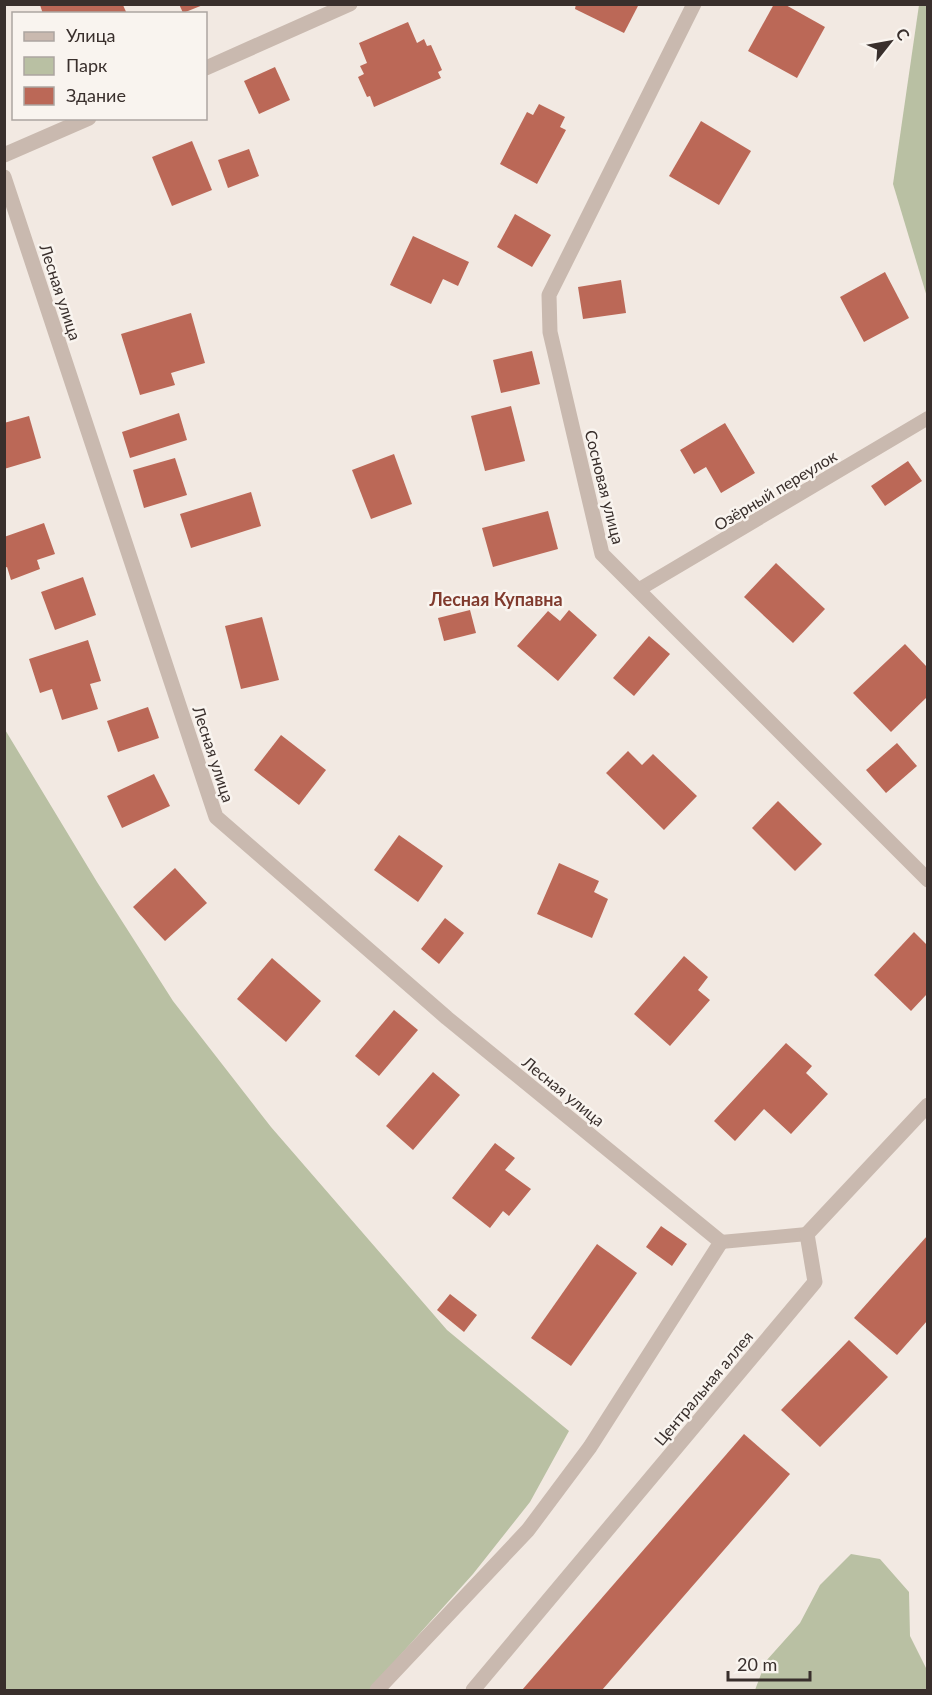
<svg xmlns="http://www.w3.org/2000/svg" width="932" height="1695" font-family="Lato,sans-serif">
  <rect width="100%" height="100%" fill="#f2e9e2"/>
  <g fill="#b9c0a3">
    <polygon points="919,5 928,5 927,297 893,184"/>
    <polygon points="4,728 97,882 173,1001 271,1127 447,1330 569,1431 530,1502 473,1574 369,1690 5,1690"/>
    <polygon points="851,1554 880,1559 909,1592 910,1636 927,1670 927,1690 755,1690 766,1661 800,1623 820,1585"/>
  </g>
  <g fill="#bb6857">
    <polygon points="179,4 203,4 203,5 183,13"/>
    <polygon points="576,4 639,4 624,33 575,9"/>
    <polygon points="774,4 784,4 825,27 797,78 748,51"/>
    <polygon points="40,5 123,5 127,14 43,14"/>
    <polygon points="408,22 417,43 424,39 427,46 431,45 442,70 438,72 441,78 374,107 370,96 367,97 358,77 364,74 360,66 367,63 359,43"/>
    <polygon points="275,67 290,100 259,114 244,81"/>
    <polygon points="539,104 565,117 560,127 566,130 537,184 500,164 527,112 533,115"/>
    <polygon points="701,121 751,151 719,205 669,176"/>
    <polygon points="192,141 212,190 172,206 152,157"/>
    <polygon points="249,149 259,176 228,188 218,160"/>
    <polygon points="515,214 551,235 532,267 497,247"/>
    <polygon points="413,236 469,262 458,286 443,279 431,304 390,285"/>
    <polygon points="885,272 909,318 864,342 840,297"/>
    <polygon points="621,280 626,313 583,319 578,287"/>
    <polygon points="191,313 205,363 171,373 175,385 140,395 121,334"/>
    <polygon points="532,351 540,384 501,393 493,360"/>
    <polygon points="511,406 525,461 485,471 471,416"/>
    <polygon points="179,413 187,440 130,458 122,432"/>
    <polygon points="29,416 41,458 4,469 4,423"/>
    <polygon points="725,423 755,473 721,493 706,467 694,474 680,450"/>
    <polygon points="394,454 412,504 371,519 352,470"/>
    <polygon points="175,458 187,495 144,508 133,470"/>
    <polygon points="908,461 922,481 885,506 871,486"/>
    <polygon points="251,492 261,526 191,548 180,514"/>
    <polygon points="548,511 558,549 493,567 482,528"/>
    <polygon points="44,523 55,554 37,560 40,569 11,580 7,567 4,568 4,537"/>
    <polygon points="776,563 825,609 793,643 744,597"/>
    <polygon points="83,577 96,615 55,630 41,592"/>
    <polygon points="470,610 476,633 444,641 438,618"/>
    <polygon points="569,610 597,635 558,681 517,646 548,611 560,621"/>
    <polygon points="262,617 279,680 241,689 225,626"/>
    <polygon points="649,636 670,654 634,696 613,678"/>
    <polygon points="88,640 101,681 90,684 98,709 62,720 52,689 40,693 29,659"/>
    <polygon points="905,644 927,667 927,697 891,732 853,693"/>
    <polygon points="148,707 159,738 118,752 107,721"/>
    <polygon points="281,735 326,770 299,805 254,770"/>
    <polygon points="897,743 917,766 886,793 866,770"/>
    <polygon points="628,751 642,765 653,754 697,796 664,830 606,773"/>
    <polygon points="154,774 170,806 122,828 107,796"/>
    <polygon points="778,801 822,844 795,871 752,828"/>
    <polygon points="399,835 443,866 418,902 374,870"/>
    <polygon points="559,863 599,881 594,892 608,899 592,938 537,914"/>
    <polygon points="175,868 207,903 165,941 133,907"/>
    <polygon points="445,918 464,933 439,964 421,949"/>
    <polygon points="914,932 927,945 927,994 911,1011 874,975"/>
    <polygon points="684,956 708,977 698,990 710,1000 670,1046 634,1014"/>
    <polygon points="272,958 321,1001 286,1042 237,999"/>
    <polygon points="394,1010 418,1030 379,1076 355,1056"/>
    <polygon points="786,1043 812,1066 806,1073 828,1094 791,1134 764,1109 735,1141 714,1121"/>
    <polygon points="433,1072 460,1095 413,1150 386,1126"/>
    <polygon points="495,1143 515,1158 505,1170 531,1189 509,1216 503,1211 490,1228 452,1198"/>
    <polygon points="661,1226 687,1244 672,1266 646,1247"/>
    <polygon points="927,1236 927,1321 897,1355 854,1318"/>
    <polygon points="597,1244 637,1273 571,1366 531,1338"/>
    <polygon points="450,1294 477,1315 464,1332 437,1310"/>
    <polygon points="849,1340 888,1377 820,1447 781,1410"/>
    <polygon points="744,1434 790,1474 764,1504 602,1690 522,1690"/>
  </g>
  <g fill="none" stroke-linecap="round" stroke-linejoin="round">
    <g stroke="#c9b9af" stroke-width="14">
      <polyline points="638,590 928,418"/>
      <polyline points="721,1242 807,1234"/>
    </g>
    <g stroke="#c9b9af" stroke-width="15">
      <polyline points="694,4 549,295 550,332 602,554 928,880"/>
      <polyline points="206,68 350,4"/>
      <polyline points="4,155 89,118"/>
      <polyline points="4,177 216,817 447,1018 721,1242 590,1447 528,1530 377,1690"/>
      <polyline points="473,1690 815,1282 807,1234 928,1105"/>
    </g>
  </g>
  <g text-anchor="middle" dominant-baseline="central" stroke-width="5" stroke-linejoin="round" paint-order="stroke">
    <g font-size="16" fill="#392f2c" stroke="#f9f4ef">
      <text transform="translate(61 292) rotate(72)">Лесная улица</text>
      <text transform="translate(605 487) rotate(76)">Сосновая улица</text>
      <text transform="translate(775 490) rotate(-31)">Озёрный переулок</text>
      <text transform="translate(214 754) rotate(72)">Лесная улица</text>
      <text transform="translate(564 1091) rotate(39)">Лесная улица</text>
      <text transform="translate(703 1388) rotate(-50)">Центральная аллея</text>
    </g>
    <g font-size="18" font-weight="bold" fill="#803a2d" stroke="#f9f4ef">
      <text x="496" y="599">Лесная Купавна</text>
    </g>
  </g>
  <rect width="932" height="1695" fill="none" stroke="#392f2c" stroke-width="12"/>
  <rect x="12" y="12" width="195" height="108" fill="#f9f4ef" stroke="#aca5a1" stroke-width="1.5"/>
  <rect x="24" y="32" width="30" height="9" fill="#c9b9af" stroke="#aca5a1" stroke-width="1.5"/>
  <text x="66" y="42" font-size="18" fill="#392f2c">Улица</text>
  <rect x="24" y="57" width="30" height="18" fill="#b9c0a3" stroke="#aca5a1" stroke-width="1.5"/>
  <text x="66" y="72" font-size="18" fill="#392f2c">Парк</text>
  <rect x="24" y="87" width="30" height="18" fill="#bb6857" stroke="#aca5a1" stroke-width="1.5"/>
  <text x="66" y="102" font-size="18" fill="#392f2c">Здание</text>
  <g transform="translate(890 42) rotate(59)" stroke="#f9f4ef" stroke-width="4.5" paint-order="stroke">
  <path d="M0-4.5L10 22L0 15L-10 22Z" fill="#392f2c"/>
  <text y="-9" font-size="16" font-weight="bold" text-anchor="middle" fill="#392f2c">С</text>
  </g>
  <path d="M728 1671v9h82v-9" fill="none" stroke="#392f2c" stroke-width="3"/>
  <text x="737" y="1671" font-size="18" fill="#392f2c" stroke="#f9f4ef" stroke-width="4.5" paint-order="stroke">20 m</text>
</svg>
